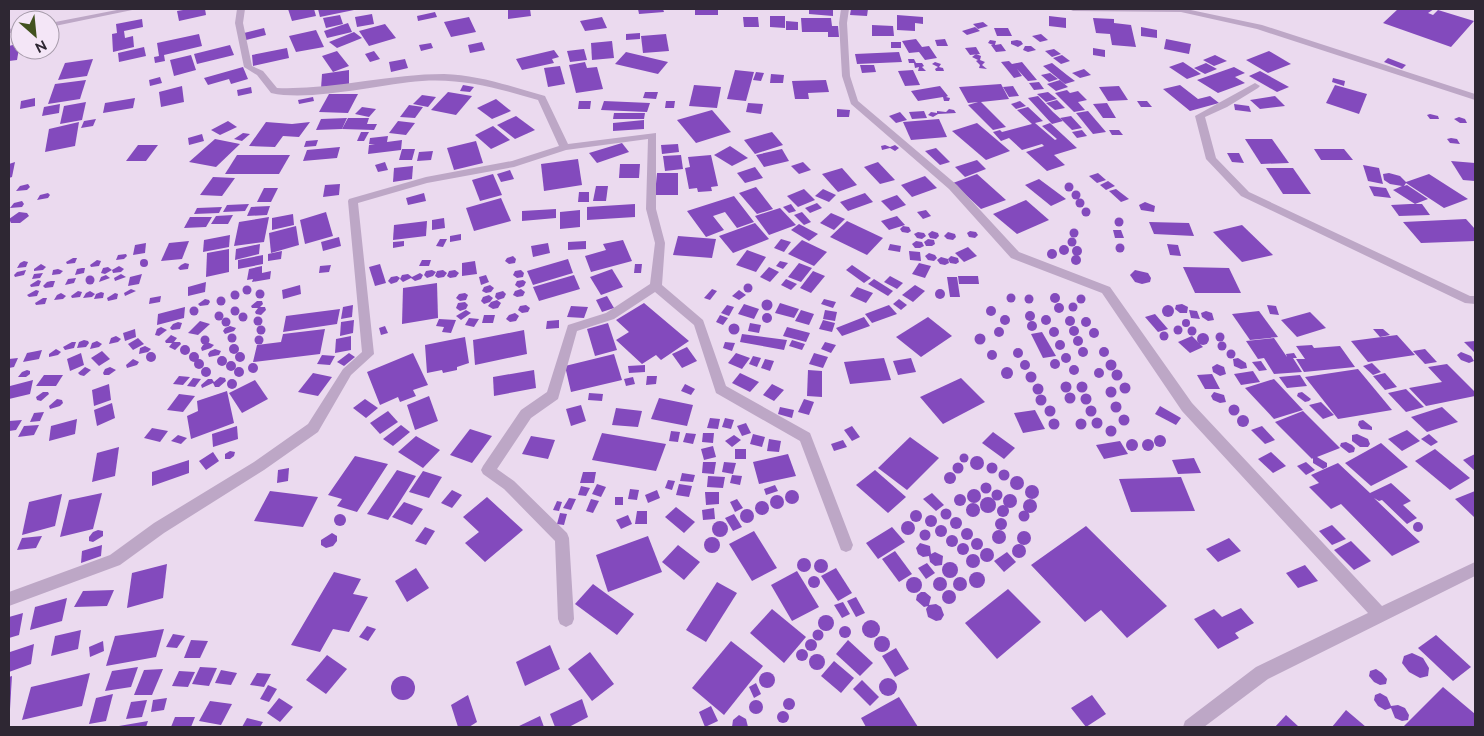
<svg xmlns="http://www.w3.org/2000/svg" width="1484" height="736" font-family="Raleway,sans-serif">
  <rect width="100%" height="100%" fill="#ebdaef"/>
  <g fill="#834abd">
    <polygon points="189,9 205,9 206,15 179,21 177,11"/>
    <polygon points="288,9 314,9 316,16 292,21"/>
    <polygon points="318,9 354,9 354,10 320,17"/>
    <polygon points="508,9 530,9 531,16 508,19"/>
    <polygon points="638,9 663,9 664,12 639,14"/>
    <rect x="695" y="9" width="23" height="6"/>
    <polygon points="809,9 833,9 833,16 809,14"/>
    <polygon points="851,9 868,9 867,16 850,15"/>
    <polygon points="1398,9 1434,9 1428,13 1433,15 1438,10 1474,21 1451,47 1383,23"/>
    <polygon points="435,12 437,17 418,21 417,16"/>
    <polygon points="372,14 374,24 357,27 355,17"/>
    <polygon points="340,15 343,24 326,28 323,18"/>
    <polygon points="897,15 923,17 923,24 915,23 915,31 897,30"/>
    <polygon points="770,16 785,16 785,28 770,27"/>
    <polygon points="1049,16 1066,18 1066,28 1049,26"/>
    <polygon points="469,17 476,32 451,37 444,22"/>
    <polygon points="602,17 607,28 585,31 580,21"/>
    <polygon points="743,17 758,17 759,27 744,27"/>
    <polygon points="801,18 831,18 832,26 838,26 839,37 828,37 828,32 802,32"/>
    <polygon points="1093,18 1114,19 1114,23 1131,25 1136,47 1112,45 1110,34 1096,33"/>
    <polygon points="142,19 143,27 124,31 125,38 133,36 134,47 113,52 112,34 117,33 116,24"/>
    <polygon points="786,21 798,22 798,30 786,30"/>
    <polygon points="983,22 988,26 978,29 973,24"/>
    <polygon points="348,23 352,32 327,38 324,31"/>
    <polygon points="385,24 396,38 369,46 359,31"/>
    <polygon points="872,25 893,26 894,36 872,36"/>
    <polygon points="975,27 980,31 967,35 962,31"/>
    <polygon points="1141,27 1157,30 1157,38 1141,36"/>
    <polygon points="264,28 266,35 246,40 244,33"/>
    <polygon points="994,28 1008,28 1012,36 997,36"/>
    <polygon points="316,30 324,47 296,52 289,36"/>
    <polygon points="354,32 362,38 337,48 329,42"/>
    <polygon points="640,33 640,39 626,40 626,34"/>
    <polygon points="199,34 202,46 164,55 165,61 155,63 154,57 159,56 157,43"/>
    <polygon points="666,34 669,51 643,53 641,36"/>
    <polygon points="1041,34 1048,40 1040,42 1032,36"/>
    <polygon points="916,39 922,47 929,46 937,58 925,60 919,52 909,53 902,41"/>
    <polygon points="945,39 948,46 937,46 935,40"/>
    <polygon points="1166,39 1191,44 1189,54 1164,49"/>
    <polygon points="990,40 996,41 995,45 1001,44 1006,51 996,52 991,45 993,45 988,43"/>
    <polygon points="1017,40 1021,41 1023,44 1018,47 1011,44 1011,41"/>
    <polygon points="612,41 614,58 592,60 591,43"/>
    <polygon points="482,42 485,50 470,53 468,45"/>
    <rect x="891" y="42" width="10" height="6"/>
    <polygon points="20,43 17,60 9,61 9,46"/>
    <polygon points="431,43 433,48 421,51 419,45"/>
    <polygon points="230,45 234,55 197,64 194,54"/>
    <polygon points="1025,46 1031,46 1036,50 1028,52 1023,50"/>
    <polygon points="144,47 146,56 119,62 118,53"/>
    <polygon points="976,47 980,54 970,55 965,48"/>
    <polygon points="287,48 289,58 253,66 252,55"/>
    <polygon points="1093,48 1105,50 1105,57 1093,55"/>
    <polygon points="584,49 587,60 570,62 567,51"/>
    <polygon points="1054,49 1061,54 1052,57 1045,51"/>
    <polygon points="554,50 559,57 552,59 554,63 522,70 516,59"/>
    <polygon points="337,51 349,66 333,72 322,56"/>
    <polygon points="374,51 380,59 370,62 365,54"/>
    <polygon points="1269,51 1291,64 1268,73 1246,60"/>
    <polygon points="626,52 668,62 658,74 615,64"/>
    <polygon points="899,52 902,62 857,64 855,54"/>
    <polygon points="976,54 981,56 980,60 985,62 982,65 987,69 979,68 980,65 976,61 978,60 972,57"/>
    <polygon points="191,55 196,70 174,76 170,60"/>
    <polygon points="1062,55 1070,61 1061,64 1053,58"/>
    <polygon points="1215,55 1227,61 1214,66 1203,60"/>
    <polygon points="1388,58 1406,65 1402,69 1384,62"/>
    <polygon points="93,59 87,76 58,80 65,63"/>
    <polygon points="405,59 408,68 391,72 389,62"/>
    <polygon points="908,59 914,59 916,63 922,63 924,66 922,67 926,71 918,71 919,67 915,68 914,63 909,63"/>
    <polygon points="1009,61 1012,64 1022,62 1037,80 1028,81 1017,69 1022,76 1014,78 1001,62"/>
    <polygon points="585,62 587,68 597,67 603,89 576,93 569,65"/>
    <polygon points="935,62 941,64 939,67 943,68 944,71 936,71 935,69 938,67 932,64"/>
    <polygon points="1183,62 1201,74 1187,79 1169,67"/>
    <polygon points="1052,63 1067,75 1075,81 1065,84 1043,66"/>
    <polygon points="1206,63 1217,69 1205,74 1194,68"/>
    <polygon points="860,65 874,65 876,72 862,73"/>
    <polygon points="560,66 565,84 548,87 544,68"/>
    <polygon points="243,67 248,79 231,84 229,79 208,85 204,78"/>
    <polygon points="1234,67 1245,73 1235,77 1245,83 1218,93 1197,80"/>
    <polygon points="1084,69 1091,75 1080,78 1072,73"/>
    <polygon points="349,70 349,85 321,89 322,74"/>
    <polygon points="735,70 754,72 746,101 727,99"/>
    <polygon points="913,70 920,85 905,86 898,71"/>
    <polygon points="1260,71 1289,87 1277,92 1249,76"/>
    <polygon points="756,72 764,73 761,81 753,80"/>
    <polygon points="1050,73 1058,79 1049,82 1041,75"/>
    <polygon points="771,74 784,75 783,83 770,83"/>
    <polygon points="160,77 162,83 150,86 149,80"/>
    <polygon points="1333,78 1345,81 1344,86 1332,82"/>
    <polygon points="86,80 80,99 48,104 55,84"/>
    <polygon points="826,80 829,92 808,93 809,99 795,99 792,81"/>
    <polygon points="1060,80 1068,87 1056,91 1047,84"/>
    <polygon points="1039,82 1044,89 1034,90 1029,83"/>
    <polygon points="1001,84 1009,99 981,102 1006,127 993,130 968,105 978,102 968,103 959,87"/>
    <polygon points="463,85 474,87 470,92 460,91"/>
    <polygon points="694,85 721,87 717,108 689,106"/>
    <polygon points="1180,85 1198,99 1210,96 1219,103 1190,111 1163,89"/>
    <polygon points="1335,85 1367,94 1359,114 1326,103"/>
    <polygon points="182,86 184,102 161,107 159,92"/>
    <polygon points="940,86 948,96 946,97 950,98 949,101 944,101 943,97 918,101 911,91"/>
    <polygon points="1013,86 1019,96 1009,97 1003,87"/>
    <polygon points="1119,86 1128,100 1108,101 1099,87"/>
    <polygon points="251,87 252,93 238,96 237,90"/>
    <polygon points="1067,90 1070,93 1078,91 1087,100 1078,102 1085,110 1074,112 1055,93"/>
    <polygon points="448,92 472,96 456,115 431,110"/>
    <polygon points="645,92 658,92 656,99 643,98"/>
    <polygon points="1048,92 1057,99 1046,102 1037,94"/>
    <polygon points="329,94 358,94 348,113 319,112"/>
    <polygon points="422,95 436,97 428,107 413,104"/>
    <polygon points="1038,96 1053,112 1063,121 1052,124 1028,98"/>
    <polygon points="1275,96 1285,106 1260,109 1250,100"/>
    <polygon points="313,97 314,101 299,104 298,100"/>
    <polygon points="35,98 35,106 20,109 21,101"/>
    <polygon points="135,98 133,108 103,113 105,103"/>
    <polygon points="496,99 511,111 492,119 477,108"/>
    <polygon points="1057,100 1065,108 1055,110 1046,103"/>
    <polygon points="579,101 591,101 590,109 578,109"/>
    <polygon points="604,101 650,103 647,112 601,110"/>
    <polygon points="666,101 675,101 674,108 665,108"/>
    <polygon points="1020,101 1026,106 1016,109 1011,104"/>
    <polygon points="1137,101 1147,101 1152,107 1141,107"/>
    <polygon points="86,102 82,120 60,124 64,106"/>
    <polygon points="748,103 763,104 761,114 746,112"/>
    <polygon points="1107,103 1116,118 1103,118 1093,104"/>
    <polygon points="60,104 59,113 42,116 44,107"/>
    <polygon points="1234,104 1249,106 1251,112 1235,110"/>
    <polygon points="409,105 423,107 415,118 400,117"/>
    <polygon points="362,107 376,109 369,117 355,114"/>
    <polygon points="1028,107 1043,121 1035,123 1055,140 1057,139 1042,126 1050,123 1077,148 1054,155 1065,165 1047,171 1026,152 1044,146 1042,144 1022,150 1009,138 1001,141 993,132 1000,130 1002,132 1032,124 1017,110"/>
    <polygon points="837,109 850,110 849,117 837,117"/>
    <polygon points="949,109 954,110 956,113 938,114 933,117 928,115 931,112 937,113 937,111 946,112"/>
    <polygon points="712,110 731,132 696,143 677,120"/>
    <polygon points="924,111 927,118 912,119 909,112"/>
    <polygon points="1088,111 1106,132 1093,134 1076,113"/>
    <polygon points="900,112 907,120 896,123 889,116"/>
    <polygon points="614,113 645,113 644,119 613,119"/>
    <polygon points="1430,114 1438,116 1439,119 1430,119 1427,115"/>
    <polygon points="516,116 535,130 515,139 497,125"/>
    <polygon points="1071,116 1082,128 1072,130 1060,118"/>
    <polygon points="1459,117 1465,119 1467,123 1460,123 1454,119"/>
    <polygon points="347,118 342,129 316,130 321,119"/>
    <polygon points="348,118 369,118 367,124 377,124 374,130 342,129"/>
    <polygon points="96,119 93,126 81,128 84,121"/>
    <polygon points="939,119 947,137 911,140 903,122"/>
    <polygon points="644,120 644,129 613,131 613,123"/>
    <polygon points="228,121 237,127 220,135 211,130"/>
    <polygon points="398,121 415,123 406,135 389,133"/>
    <polygon points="79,122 75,146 45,152 49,129"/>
    <polygon points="266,122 292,124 310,122 299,137 283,136 275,147 249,146"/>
    <polygon points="977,123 1010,151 986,160 952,131"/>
    <polygon points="493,126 510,140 491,149 475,135"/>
    <polygon points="1082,130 1087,136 1077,138 1072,132"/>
    <polygon points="1109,130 1119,130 1123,135 1112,135"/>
    <polygon points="361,132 369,132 364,141 357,141"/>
    <polygon points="772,132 783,145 755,154 744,140"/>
    <polygon points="243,133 250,134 242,141 234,139"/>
    <polygon points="202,134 204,141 189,145 188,138"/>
    <polygon points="388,136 387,142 402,140 401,150 368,154 369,145 375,144 369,144 370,138"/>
    <polygon points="1451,138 1457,139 1460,144 1450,143 1447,139"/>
    <polygon points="215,139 240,144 216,167 189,162"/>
    <polygon points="1245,139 1272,139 1289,163 1261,164"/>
    <polygon points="318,140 316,146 304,147 306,141"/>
    <polygon points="476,141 483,163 454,170 447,148"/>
    <polygon points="622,143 629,152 597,163 589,153"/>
    <polygon points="678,144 679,152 662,154 661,145"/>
    <polygon points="138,145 158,145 146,161 126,161"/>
    <polygon points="885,145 890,147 895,145 899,148 895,151 890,148 882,150 881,146"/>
    <polygon points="730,146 748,158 732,166 714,155"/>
    <polygon points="340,147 337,158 303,161 307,150"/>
    <polygon points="936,148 950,162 940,165 925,151"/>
    <polygon points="402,149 415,149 412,160 399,160"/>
    <polygon points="782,149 789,161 764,167 756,155"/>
    <polygon points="1314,149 1344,149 1353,160 1321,160"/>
    <polygon points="433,151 431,160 417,161 419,152"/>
    <polygon points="1227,153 1239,153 1244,163 1232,162"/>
    <polygon points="237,155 290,155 279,174 225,174"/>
    <polygon points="681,155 683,169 665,171 663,156"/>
    <polygon points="711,155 718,186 711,187 712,191 698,192 697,188 689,189 685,168 690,167 688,157"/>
    <polygon points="578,159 582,185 544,191 541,164"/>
    <polygon points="977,160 986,169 965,177 955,167"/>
    <polygon points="1451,161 1475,163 1475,181 1463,180"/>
    <polygon points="15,162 12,177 9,178 9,164"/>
    <polygon points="385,162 388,170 378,172 375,165"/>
    <polygon points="803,162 811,170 799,174 791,166"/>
    <polygon points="878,162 895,180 880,184 864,167"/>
    <polygon points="620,164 640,164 639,178 619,178"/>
    <polygon points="1363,165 1379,168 1383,184 1368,181"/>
    <polygon points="413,166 412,179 393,182 394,168"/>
    <polygon points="755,167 763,178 745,183 737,173"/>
    <polygon points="842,168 857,185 838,192 822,174"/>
    <polygon points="1266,168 1293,168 1311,194 1283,194"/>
    <polygon points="510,170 514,179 501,182 497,174"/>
    <polygon points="657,173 678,173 678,195 655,195"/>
    <polygon points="1098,173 1106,180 1097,183 1089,176"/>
    <polygon points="1389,173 1400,176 1406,182 1429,174 1468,199 1444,208 1406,183 1404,186 1407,185 1428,199 1415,204 1393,190 1402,186 1390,184 1384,180 1383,174"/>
    <polygon points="493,174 502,195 480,201 472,180"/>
    <polygon points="977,174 1006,200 981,209 953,183"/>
    <polygon points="925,176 937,188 912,197 901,185"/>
    <polygon points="213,177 235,178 222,196 200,195"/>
    <polygon points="1039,179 1066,199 1051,206 1025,185"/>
    <polygon points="1108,181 1115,186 1106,190 1100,185"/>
    <circle cx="1069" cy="187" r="4.5"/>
    <polygon points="28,184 30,187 27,190 16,191 20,186"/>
    <polygon points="340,184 339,195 323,197 325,185"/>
    <polygon points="596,186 608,186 606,201 593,201"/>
    <polygon points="1369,186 1386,188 1391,198 1374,196"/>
    <polygon points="756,187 773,209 757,214 739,193"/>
    <polygon points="264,188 278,188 271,202 257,202"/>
    <polygon points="804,189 815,200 798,207 787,196"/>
    <polygon points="823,189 836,195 829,202 815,196"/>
    <polygon points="1116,189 1129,199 1121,202 1109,191"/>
    <circle cx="1076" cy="195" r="4.5"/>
    <polygon points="579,192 589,192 589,202 578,202"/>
    <polygon points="48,193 50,195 48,198 37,200 40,195"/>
    <polygon points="424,193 426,201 408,205 406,198"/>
    <polygon points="865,193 873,202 848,211 840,202"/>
    <polygon points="897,195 906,205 891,211 881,201"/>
    <polygon points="734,196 754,222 737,228 725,212 713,216 724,230 706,237 687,211"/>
    <polygon points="501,198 511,221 474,231 466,208"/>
    <circle cx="1080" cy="203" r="4.5"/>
    <polygon points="1026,200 1049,220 1017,234 993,214"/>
    <polygon points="22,201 24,204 22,207 10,208 14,203"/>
    <polygon points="1145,202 1155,206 1154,212 1141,210 1139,205"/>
    <polygon points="817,203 822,208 810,213 805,208"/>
    <polygon points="249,204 245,211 223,212 227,205"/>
    <polygon points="635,204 635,217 587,220 587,207"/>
    <polygon points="791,204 796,211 789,213 783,207"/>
    <polygon points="1410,204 1422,204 1430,215 1399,216 1391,205"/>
    <polygon points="270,206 267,215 247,216 251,207"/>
    <polygon points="222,207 219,213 194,214 197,208"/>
    <circle cx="1086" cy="212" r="4.5"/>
    <polygon points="780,208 796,225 769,235 755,216"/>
    <polygon points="556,209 556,218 522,221 522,211"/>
    <polygon points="580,210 580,227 560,229 560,212"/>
    <polygon points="926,210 931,216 923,219 917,212"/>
    <polygon points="19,212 27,213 29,216 20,223 11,223 9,219"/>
    <polygon points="326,212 333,236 305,244 300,220"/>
    <polygon points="802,212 811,222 804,225 794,215"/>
    <polygon points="831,213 845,219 834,230 820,223"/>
    <polygon points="293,214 294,225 272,230 272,218"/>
    <polygon points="233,215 228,224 211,224 216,216"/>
    <polygon points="897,216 905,225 889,230 881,221"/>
    <polygon points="190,217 212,217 206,227 184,228"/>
    <polygon points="269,217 264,242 234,246 239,222"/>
    <circle cx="1119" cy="222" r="4.5"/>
    <polygon points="444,218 445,228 432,230 432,220"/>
    <polygon points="1466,219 1475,229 1475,241 1421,243 1403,222"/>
    <polygon points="427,221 426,236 393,240 394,225"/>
    <polygon points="847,221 883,238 867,255 830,237"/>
    <polygon points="1149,222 1189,223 1194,236 1154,234"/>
    <polygon points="755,223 769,239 733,253 719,236"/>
    <polygon points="799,224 818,234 809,241 791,230"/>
    <polygon points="1242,225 1273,255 1242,262 1213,232"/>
    <polygon points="296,226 299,245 271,253 269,233"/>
    <polygon points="903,226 909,227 911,231 908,233 902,232 900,229"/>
    <circle cx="1074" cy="233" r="4.5"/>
    <polygon points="1113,230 1121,230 1124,238 1115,238"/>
    <polygon points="932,231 938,233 939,236 936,239 930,238 928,234"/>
    <polygon points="970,231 976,232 978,235 975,238 969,237 967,233"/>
    <polygon points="918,232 924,233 926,236 922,239 917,238 914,234"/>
    <polygon points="948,232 955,234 956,237 953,240 947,239 944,236"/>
    <polygon points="461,234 461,240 450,242 450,236"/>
    <polygon points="230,235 229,247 203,252 204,240"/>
    <polygon points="678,236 716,239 712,258 673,255"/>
    <polygon points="339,237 341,246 323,251 321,242"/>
    <circle cx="1072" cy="242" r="4.5"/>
    <polygon points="440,239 447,239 443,247 436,246"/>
    <polygon points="781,239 791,242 784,252 774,248"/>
    <polygon points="928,239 934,240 935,244 932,246 926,246 924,242"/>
    <polygon points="623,240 632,261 591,272 585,256 606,250 603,244"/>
    <polygon points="802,240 827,252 814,266 788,254"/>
    <polygon points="189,241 182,259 161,261 169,243"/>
    <polygon points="404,241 404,246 393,248 393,242"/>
    <polygon points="586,241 586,249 568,250 568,242"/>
    <polygon points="916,241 922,242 924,246 920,248 915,248 912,244"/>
    <polygon points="146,243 145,253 133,255 135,245"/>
    <polygon points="548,243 550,253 533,257 531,246"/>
    <circle cx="1120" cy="248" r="4.5"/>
    <polygon points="260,244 259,254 235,260 236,249"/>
    <polygon points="890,244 901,246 900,252 888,250"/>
    <polygon points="1167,244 1178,245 1181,256 1170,255"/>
    <circle cx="1064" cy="250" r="5"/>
    <circle cx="1077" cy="251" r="5"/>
    <polygon points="968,247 977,256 964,262 955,253"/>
    <polygon points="229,249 229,272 206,277 207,253"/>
    <circle cx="1052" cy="254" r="5"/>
    <polygon points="747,250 766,257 756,272 736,265"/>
    <polygon points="282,251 281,259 268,261 268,254"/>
    <polygon points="909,251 920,252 921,261 910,260"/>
    <polygon points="929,253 935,255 937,258 934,261 928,260 925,256"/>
    <polygon points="126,254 127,256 124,259 116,260 118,255"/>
    <polygon points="263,255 263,264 238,269 238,260"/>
    <circle cx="1076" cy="260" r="5"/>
    <polygon points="513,256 516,259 515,263 509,264 505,261 507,258"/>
    <polygon points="951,256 958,258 959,262 956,264 950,263 948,259"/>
    <polygon points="941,257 948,259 949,263 945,265 940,264 937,260"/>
    <polygon points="73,258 77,258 75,263 67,264 66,262"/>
    <circle cx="144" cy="263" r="4"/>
    <polygon points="568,259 573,273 533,285 527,271"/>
    <polygon points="97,260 101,261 99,266 91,267 90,265"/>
    <polygon points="422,260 431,260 429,266 419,266"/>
    <polygon points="24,261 28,262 26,267 17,268 20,263"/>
    <polygon points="475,261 477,274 462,276 462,263"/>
    <polygon points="780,261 788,263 783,269 776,266"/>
    <polygon points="185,263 189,264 188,269 180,270 178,268 181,265"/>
    <polygon points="799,263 812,268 801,282 788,277"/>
    <polygon points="919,263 931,266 925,278 912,274"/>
    <polygon points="41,264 46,267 43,270 34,271 34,269"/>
    <polygon points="380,264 386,283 375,286 369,267"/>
    <polygon points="635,264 642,264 641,273 634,273"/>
    <polygon points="331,265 329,272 319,273 320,266"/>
    <polygon points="852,265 871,278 864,283 846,270"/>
    <polygon points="119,266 124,269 121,272 113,273 112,270"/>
    <polygon points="262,266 262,273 271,271 270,279 252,282 253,279 247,280 249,269"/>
    <polygon points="108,267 112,270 105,274 101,273 103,268"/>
    <polygon points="769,267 779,272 770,282 760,277"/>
    <polygon points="1183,267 1229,268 1241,293 1195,293"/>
    <polygon points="82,268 85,268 84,273 75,275 77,269"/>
    <polygon points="58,269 63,271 60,274 52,275 53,270"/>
    <polygon points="612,269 623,287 601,295 590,277"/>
    <polygon points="26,270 24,275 15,277 14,275 17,272"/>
    <polygon points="432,270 436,272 433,276 427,278 424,275 426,271"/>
    <polygon points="443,270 447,273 444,277 438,278 435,276 437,271"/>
    <polygon points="455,270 459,273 456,277 450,278 447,276 449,271"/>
    <polygon points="521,270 524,273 523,277 517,278 513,275 515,271"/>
    <polygon points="1135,270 1148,273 1151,278 1150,282 1142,284 1135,282 1130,275"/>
    <polygon points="813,271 825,276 811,293 800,288"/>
    <polygon points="43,273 40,278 32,279 34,274"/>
    <polygon points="420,273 423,275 421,279 415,281 411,278 403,282 400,279 402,275 408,274 412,277"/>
    <polygon points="121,274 126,277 115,281 114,278"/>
    <polygon points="142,274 139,284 128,286 130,277"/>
    <polygon points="106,275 110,278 99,282 101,277"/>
    <polygon points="486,275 489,282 481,285 479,277"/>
    <polygon points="574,275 580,289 539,301 533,287"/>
    <circle cx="90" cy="280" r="4.5"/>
    <polygon points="397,276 400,278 397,282 391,284 388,281 391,277"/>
    <polygon points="890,276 903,283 897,289 884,282"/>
    <polygon points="958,276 978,276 979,284 959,284"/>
    <polygon points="947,277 957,277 960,297 950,297"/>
    <polygon points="76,278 74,283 65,285 68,279"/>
    <polygon points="786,279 797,284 791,290 781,285"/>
    <polygon points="874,279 893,291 888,296 868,284"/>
    <polygon points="38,280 41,281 39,286 31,287 30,285"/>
    <polygon points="523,280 526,282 524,286 519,288 515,285 517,281"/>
    <polygon points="51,281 55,281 53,287 45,288 43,286 47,282"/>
    <polygon points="206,282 205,292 188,296 188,287"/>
    <polygon points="437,283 438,318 402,324 403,288"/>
    <circle cx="748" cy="288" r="4.5"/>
    <polygon points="300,285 301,294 283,299 282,290"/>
    <polygon points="490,285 494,288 491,292 486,293 482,291 484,287"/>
    <polygon points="915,285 925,291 913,302 902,295"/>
    <circle cx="247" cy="290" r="4.5"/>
    <polygon points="857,287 873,293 866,303 850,296"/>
    <polygon points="131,289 136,291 125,296 124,293"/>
    <polygon points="521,289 525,292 523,296 517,297 513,295 515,291"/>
    <polygon points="712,289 717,291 710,300 704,298"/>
    <circle cx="940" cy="294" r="5"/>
    <circle cx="260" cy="294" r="4.5"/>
    <polygon points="36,290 39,291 37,296 29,297 27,295"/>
    <polygon points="739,290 746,295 739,300 732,296"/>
    <circle cx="235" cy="295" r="4.5"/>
    <polygon points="78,291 82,292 80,297 72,298 71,296"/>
    <polygon points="90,291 95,294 92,297 83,298 86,293"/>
    <polygon points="503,291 506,294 504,298 498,300 495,297 496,293"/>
    <polygon points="101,292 104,293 103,298 94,299 96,294"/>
    <polygon points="61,293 66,296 63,299 54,300 57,295"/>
    <polygon points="115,293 118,294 117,299 108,301 107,298"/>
    <polygon points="465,293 468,295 466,300 460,301 456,298 459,294"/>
    <circle cx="1055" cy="298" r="5"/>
    <circle cx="1011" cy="298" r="4.5"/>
    <circle cx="1029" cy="299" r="4.5"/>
    <circle cx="1081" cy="299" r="4.5"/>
    <polygon points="489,295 493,298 490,302 484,304 481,301 483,297"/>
    <polygon points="161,296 160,302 149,304 150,298"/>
    <polygon points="607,296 614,308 602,312 596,300"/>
    <circle cx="221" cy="301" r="4.5"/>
    <polygon points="43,298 47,298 45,304 36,305 35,303"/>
    <polygon points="205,299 209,300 210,302 208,305 200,306 198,304"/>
    <polygon points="824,299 836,302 833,308 821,304"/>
    <polygon points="899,299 907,305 901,310 893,304"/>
    <circle cx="767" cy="305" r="5.5"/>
    <polygon points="497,300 501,303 498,308 493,309 488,306 491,302"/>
    <polygon points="257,301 262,301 263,304 260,307 265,307 266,310 261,315 256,314 255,312 258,308 252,308 251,306"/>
    <polygon points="465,302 468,305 466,309 460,311 456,308 458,303"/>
    <circle cx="1073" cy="307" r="4.5"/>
    <polygon points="644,303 689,341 661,360 656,355 642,364 616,340 629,332 616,320"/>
    <polygon points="780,303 799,309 794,318 775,313"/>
    <circle cx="1059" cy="308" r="5"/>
    <polygon points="744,304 759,309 754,319 738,314"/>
    <polygon points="1182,304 1188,307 1187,313 1180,313 1175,309 1176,305"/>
    <polygon points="353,305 352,317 341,319 343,307"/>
    <polygon points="526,305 530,308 528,312 522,313 518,310 520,306"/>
    <polygon points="727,305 734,307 729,316 721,313"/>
    <polygon points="889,305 897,314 872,323 865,314"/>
    <polygon points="1267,305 1276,306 1279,315 1270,314"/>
    <circle cx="1168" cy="311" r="6"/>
    <polygon points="571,306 588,307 584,318 567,317"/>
    <circle cx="991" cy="311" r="5"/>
    <circle cx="194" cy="311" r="4.5"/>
    <circle cx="235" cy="311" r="4.5"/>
    <polygon points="185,307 184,318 157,325 158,314"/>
    <polygon points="340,309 337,324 283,332 286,316"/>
    <polygon points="466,310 471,313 461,320 456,316"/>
    <polygon points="801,310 814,314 809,325 795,321"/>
    <polygon points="825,310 837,312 835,321 823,319"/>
    <polygon points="1189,310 1197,311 1200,319 1191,318"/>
    <polygon points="1206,311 1212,313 1214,320 1208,321 1202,317 1201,313"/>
    <polygon points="1259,311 1278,337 1250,340 1232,314"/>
    <circle cx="1030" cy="316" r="5"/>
    <circle cx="219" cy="316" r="4.5"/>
    <polygon points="1310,312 1326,328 1297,337 1281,320"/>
    <circle cx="243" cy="317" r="4.5"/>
    <polygon points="515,313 519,316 516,321 510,322 506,319 509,315"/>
    <circle cx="767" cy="318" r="5"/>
    <polygon points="1155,314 1168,329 1158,332 1145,317"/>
    <polygon points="484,315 495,315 493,323 482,323"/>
    <polygon points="720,315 728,318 723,325 716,322"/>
    <circle cx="1046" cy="320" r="5"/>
    <circle cx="1005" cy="320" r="5"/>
    <circle cx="1070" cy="321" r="5"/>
    <circle cx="258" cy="321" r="4.5"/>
    <polygon points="864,317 870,326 842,336 836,328"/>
    <polygon points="928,317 952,336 921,357 896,337"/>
    <circle cx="1086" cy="322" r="5"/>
    <circle cx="226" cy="322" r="4.5"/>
    <polygon points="469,318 479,319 474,327 465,325"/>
    <circle cx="1186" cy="323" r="4"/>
    <polygon points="439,319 456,320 451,333 442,332 444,327 436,326"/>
    <polygon points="354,320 353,333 340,336 341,322"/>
    <polygon points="559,320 559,328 546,329 547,321"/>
    <polygon points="823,320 835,323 832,332 819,329"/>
    <polygon points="200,321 210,324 198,335 188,333"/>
    <circle cx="1032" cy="326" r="5"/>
    <polygon points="178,322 182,323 180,329 172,330 170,328 173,324"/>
    <polygon points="608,323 617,350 595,356 587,329"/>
    <polygon points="750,323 761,325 759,333 748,331"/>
    <circle cx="734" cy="329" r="5.5"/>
    <circle cx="261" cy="330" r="4.5"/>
    <circle cx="1178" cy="330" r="4.5"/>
    <polygon points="230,326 236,328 234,331 225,334 223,331 225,328"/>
    <polygon points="385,326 388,333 381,335 379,328"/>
    <circle cx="1074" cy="331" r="5"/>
    <circle cx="1192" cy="331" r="4.5"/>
    <polygon points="161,327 167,330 159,336 155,335 157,329"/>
    <polygon points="787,327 810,333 806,342 783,336"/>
    <circle cx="1054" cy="332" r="5"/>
    <circle cx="999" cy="332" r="5"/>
    <circle cx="1094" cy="333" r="5"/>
    <polygon points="135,329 136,337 125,341 123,333"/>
    <polygon points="325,329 320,354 253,362 257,345 281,342 283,334"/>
    <polygon points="1373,329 1383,329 1390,335 1380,337"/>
    <polygon points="524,330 527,354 475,365 473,340"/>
    <circle cx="1164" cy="336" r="4.5"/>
    <polygon points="1042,332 1056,356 1043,358 1031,334"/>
    <circle cx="1220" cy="337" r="4.5"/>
    <circle cx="1203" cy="339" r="6"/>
    <circle cx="232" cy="338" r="4.5"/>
    <circle cx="980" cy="339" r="5.5"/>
    <polygon points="742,334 787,340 784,350 740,342"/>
    <polygon points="171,335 177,338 174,342 180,342 181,344 175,350 169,347 172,343 166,343 165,341"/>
    <polygon points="1397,335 1415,355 1368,362 1351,341"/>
    <circle cx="205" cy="340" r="4.5"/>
    <circle cx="259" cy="340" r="4.5"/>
    <circle cx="1078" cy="341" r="5"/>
    <polygon points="116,336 121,339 118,342 109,344 111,338"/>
    <polygon points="351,336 351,350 335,353 336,339"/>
    <polygon points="1192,336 1203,347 1190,353 1178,342"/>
    <polygon points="465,337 469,363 457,367 457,370 443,373 442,370 427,373 425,345"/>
    <polygon points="138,338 144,344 133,350 128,344"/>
    <polygon points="1274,338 1287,357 1286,354 1294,353 1297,358 1293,358 1302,372 1274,374 1264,358 1258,359 1246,341"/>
    <circle cx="1060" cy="345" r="5"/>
    <polygon points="84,340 88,341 89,343 86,347 77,348 79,342"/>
    <polygon points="792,340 805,344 802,350 789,346"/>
    <polygon points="97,341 102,344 99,347 90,349 92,343"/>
    <polygon points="1475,341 1475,353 1464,342"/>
    <circle cx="1222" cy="346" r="4.5"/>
    <polygon points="72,342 76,342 74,348 65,350 63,347"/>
    <polygon points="207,342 214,345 211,348 202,351 201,348 203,345"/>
    <polygon points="725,342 735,343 732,351 723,348"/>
    <polygon points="825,342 836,345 831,353 821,349"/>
    <circle cx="234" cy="349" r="5"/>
    <polygon points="1312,345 1314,348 1340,346 1355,367 1304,372 1296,359 1305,359 1296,346"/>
    <circle cx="185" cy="350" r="5"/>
    <polygon points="145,346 151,349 148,352 139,354 140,348"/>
    <circle cx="1083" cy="352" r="5"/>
    <circle cx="1104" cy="352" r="5"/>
    <polygon points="687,347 697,361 682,368 672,354"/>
    <circle cx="1018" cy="353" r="5"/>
    <polygon points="56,349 61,352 58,355 49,357 49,354"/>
    <polygon points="215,349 221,351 219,355 209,357 208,354 210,351"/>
    <polygon points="1425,349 1437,362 1425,364 1413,351"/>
    <circle cx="1231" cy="354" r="4.5"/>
    <circle cx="992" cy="355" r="5"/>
    <polygon points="42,350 39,359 23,362 27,353"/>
    <polygon points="102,351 110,359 99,366 91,358"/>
    <polygon points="1461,352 1471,356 1474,361 1469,363 1461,360 1457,355"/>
    <circle cx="151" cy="357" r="5"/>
    <circle cx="240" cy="357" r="5"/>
    <circle cx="194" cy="357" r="5"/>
    <circle cx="1066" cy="358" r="5"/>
    <polygon points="81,353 84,365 70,371 67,359"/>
    <polygon points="349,353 355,357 344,366 337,362"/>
    <polygon points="413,353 428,385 413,390 416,396 400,402 398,397 380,405 367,372"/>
    <polygon points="736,353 750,358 742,369 728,363"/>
    <polygon points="814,353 828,357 823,368 809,364"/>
    <polygon points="614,354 622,380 571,392 565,366"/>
    <polygon points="322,355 335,356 330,365 317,364"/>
    <polygon points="753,356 761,358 757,367 749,364"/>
    <circle cx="222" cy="361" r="5"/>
    <polygon points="18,358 14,367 9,368 9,359"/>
    <polygon points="884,358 891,380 850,384 844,362"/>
    <polygon points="911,358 916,372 898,375 893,361"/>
    <polygon points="1238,358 1246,363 1247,368 1241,369 1234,366 1233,359"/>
    <circle cx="1055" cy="364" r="5"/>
    <polygon points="133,359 139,362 137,365 127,368 126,365"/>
    <polygon points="765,359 774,361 770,371 761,368"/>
    <circle cx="199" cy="364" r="5"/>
    <circle cx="1111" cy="365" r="5.5"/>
    <circle cx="1025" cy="365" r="5"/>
    <polygon points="1261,361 1267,370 1259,371 1252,362"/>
    <circle cx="231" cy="366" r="5"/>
    <polygon points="1372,363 1381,372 1373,375 1363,366"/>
    <circle cx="253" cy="368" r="5"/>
    <polygon points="1217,364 1224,367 1226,374 1220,376 1213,372 1212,367"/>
    <polygon points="1447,364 1475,392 1475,396 1426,406 1409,388 1442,382 1428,367"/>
    <circle cx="1074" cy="370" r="5"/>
    <polygon points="645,365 645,372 629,373 628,366"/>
    <circle cx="239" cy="372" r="5"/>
    <polygon points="85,367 91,370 84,376 80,375 78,373"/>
    <polygon points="110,367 116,370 109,375 104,375 103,373 105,369"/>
    <circle cx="206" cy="372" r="5"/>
    <circle cx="1007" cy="373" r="6"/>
    <circle cx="1099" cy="373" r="5"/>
    <polygon points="1358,369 1392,410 1338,419 1305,377"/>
    <circle cx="1117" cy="375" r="5.5"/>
    <polygon points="27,370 30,371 30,374 26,377 18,377 22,372"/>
    <polygon points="534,370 536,388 494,396 493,377"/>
    <polygon points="808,370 822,371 822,397 807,396"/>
    <polygon points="1253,371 1260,382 1241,385 1234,374"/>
    <circle cx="1031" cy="377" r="5.5"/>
    <polygon points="313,373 332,377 318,396 298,392"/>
    <polygon points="740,373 759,382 750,392 732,383"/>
    <polygon points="1385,373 1397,387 1385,390 1373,376"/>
    <polygon points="1212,374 1220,389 1205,389 1197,375"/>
    <polygon points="44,375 63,375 56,386 36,386"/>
    <polygon points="1300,375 1307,386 1287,388 1279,377"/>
    <polygon points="179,376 190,377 183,385 173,384"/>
    <polygon points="647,376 657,376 656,384 646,385"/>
    <polygon points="220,377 225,378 226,381 219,387 215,387 213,383 202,388 201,385 208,379 212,379 214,382"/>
    <polygon points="633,377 635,384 626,386 624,379"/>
    <polygon points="193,378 201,379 195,387 187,386"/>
    <polygon points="961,378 985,402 943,424 920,397"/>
    <polygon points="1274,379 1303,410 1274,419 1245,388"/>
    <circle cx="232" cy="384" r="5"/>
    <polygon points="33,380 30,394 9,399 10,386"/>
    <polygon points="255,380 268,399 242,413 229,393"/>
    <circle cx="1082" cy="387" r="5.5"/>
    <circle cx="1066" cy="387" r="5.5"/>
    <circle cx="1125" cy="388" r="5.5"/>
    <circle cx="1038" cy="389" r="5.5"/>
    <polygon points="109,384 111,400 94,406 92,390"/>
    <polygon points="685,384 695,389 691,395 681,391"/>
    <polygon points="772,384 784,390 774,401 763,395"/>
    <circle cx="1111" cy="392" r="5.5"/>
    <polygon points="1406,389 1424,407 1406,412 1388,393"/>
    <polygon points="227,391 234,423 191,439 187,416 198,411 197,401"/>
    <polygon points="43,392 48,392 49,394 41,401 37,400 36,397"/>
    <polygon points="1214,392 1224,395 1226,402 1220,403 1213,400 1211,396"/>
    <polygon points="1302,392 1311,399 1309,401 1305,402 1297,396 1298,393"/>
    <circle cx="1070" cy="398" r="5.5"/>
    <polygon points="589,393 603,394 602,401 588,400"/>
    <circle cx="1086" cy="399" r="5.5"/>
    <polygon points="179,394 195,396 183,412 167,410"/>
    <circle cx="1041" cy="400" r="5.5"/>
    <polygon points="429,396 438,421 415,430 407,405"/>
    <polygon points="659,398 693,405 687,426 651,419"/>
    <polygon points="57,399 62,400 63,403 60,406 50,409 49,406"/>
    <polygon points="365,399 378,408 366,418 353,408"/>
    <polygon points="804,399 814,402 809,415 798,412"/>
    <circle cx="1116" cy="407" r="5.5"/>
    <polygon points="1321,402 1334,415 1323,419 1309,405"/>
    <polygon points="112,403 115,418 97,426 94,410"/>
    <circle cx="1234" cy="410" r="5.5"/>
    <polygon points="581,405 586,421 571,426 566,409"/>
    <circle cx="1091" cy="411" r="5.5"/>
    <circle cx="1050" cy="411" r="5.5"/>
    <polygon points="1160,406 1181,418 1176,425 1155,414"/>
    <polygon points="780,407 794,410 792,418 778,414"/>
    <polygon points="1442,407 1458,422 1427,432 1411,417"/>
    <polygon points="616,408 642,411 638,427 612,425"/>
    <polygon points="1035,410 1045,429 1023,433 1014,413"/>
    <polygon points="388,411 398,422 380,434 370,423"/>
    <polygon points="1303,411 1340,448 1317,457 1327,463 1327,467 1323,469 1313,463 1313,458 1312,459 1275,422"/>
    <polygon points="44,412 40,421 30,422 34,413"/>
    <circle cx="1124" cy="420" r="5.5"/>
    <circle cx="1243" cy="421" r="6"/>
    <circle cx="1097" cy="423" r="5.5"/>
    <polygon points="710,418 720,419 718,429 707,428"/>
    <polygon points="725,418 734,420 731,429 722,427"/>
    <circle cx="1054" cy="424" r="5.5"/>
    <circle cx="1081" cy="424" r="5.5"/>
    <polygon points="77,419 75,434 49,441 51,426"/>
    <polygon points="22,420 16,430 9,431 9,421"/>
    <polygon points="1363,420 1372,427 1372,430 1361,429 1358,425 1359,421"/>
    <polygon points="746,423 751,433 742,436 737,426"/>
    <polygon points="39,425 34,435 18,437 24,426"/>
    <polygon points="401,425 410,432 393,446 383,439"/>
    <circle cx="1111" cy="431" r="5.5"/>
    <polygon points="237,426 238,439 213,447 212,434"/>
    <polygon points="852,426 860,437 852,441 844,430"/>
    <polygon points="1262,426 1275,440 1265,444 1251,430"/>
    <polygon points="152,428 168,431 160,442 144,438"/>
    <polygon points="470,429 492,436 472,463 450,455"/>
    <polygon points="1407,430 1420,441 1402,451 1388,439"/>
    <polygon points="671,431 680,432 678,442 669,441"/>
    <polygon points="993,432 1015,448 1004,459 982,443"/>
    <polygon points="602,433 666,444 656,471 592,460"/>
    <polygon points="686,433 696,434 693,444 683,442"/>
    <polygon points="703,433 714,433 713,443 702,442"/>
    <polygon points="753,434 765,437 762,447 750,444"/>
    <polygon points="1357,434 1368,439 1370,444 1368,447 1360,447 1352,441 1352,435"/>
    <polygon points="1429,434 1438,442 1431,446 1421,439"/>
    <polygon points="178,435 187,438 181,444 171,441"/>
    <polygon points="734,435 741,440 732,447 725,441"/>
    <circle cx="1160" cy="441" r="6"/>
    <polygon points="416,436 440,450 423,468 398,452"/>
    <polygon points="531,436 555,440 548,459 522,454"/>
    <polygon points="910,437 939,458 907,490 878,468"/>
    <polygon points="769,439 781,441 779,452 767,451"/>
    <circle cx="1132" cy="445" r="6"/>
    <circle cx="1148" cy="445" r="6"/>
    <polygon points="843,440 847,447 834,451 831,444"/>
    <polygon points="1120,441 1128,454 1104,459 1096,445"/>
    <polygon points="1346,442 1352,445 1355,448 1354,452 1349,453 1340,446 1341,443"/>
    <polygon points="1381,443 1408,467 1371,486 1345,463"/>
    <polygon points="713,446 716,457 704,460 701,449"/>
    <polygon points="119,447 115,476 92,482 97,453"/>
    <rect x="735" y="449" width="11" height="10"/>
    <polygon points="1435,449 1470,478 1450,490 1415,461"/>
    <polygon points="230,451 235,452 234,456 230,459 225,459 225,454"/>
    <polygon points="213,452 219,461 206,470 199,461"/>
    <polygon points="1271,452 1286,466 1273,473 1258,459"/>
    <circle cx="964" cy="458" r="4.5"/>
    <polygon points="788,454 796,476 759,484 753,462"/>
    <polygon points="1475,454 1475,471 1463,460"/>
    <polygon points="355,456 388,464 357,512 337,506 342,499 328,495"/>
    <circle cx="977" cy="463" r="7"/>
    <polygon points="1194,458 1201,473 1178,474 1172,460"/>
    <polygon points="189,460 189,473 152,486 152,472"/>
    <polygon points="703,462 716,462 714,474 702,473"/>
    <polygon points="724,462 736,463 733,474 722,472"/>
    <polygon points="1306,462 1315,470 1306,475 1297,466"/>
    <circle cx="958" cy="468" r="5.5"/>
    <circle cx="992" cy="468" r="5.5"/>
    <polygon points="1338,463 1370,493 1391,483 1411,501 1403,505 1417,518 1407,524 1382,500 1379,501 1374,498 1420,542 1392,556 1341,504 1331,509 1309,487 1319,483 1311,475"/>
    <polygon points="289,468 288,481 277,483 278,470"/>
    <circle cx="1004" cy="475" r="5.5"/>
    <polygon points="397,470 416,476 388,520 367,514"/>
    <polygon points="875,470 906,497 888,513 856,485"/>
    <polygon points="423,471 442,477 429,498 409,492"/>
    <circle cx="950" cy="478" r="6"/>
    <polygon points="583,472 596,472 594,483 580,483"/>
    <polygon points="682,473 695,475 693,482 680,481"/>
    <polygon points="732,475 742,476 740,485 730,483"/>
    <polygon points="708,476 725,477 723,488 707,487"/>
    <circle cx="1017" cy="483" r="7"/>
    <polygon points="1181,477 1195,511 1131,512 1119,479"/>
    <polygon points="668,480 675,481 672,490 665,488"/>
    <circle cx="986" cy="488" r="5.5"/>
    <polygon points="597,484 606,487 601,497 592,494"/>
    <polygon points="679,484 692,486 689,497 676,495"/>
    <polygon points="775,485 778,491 766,495 764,489"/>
    <circle cx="1032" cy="492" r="7"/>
    <polygon points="581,486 590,488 586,496 578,495"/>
    <circle cx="974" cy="496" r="7"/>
    <polygon points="630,489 639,490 637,500 628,499"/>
    <circle cx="997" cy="495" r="5.5"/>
    <circle cx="792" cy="497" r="7"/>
    <polygon points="452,490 462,495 452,508 441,503"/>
    <polygon points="657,490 660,498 648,503 645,495"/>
    <polygon points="270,491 318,497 303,527 254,521"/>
    <polygon points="1475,491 1475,517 1474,517 1455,499"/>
    <polygon points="705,492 719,492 719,504 706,505"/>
    <polygon points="102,493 93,529 60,537 69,500"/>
    <polygon points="932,493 944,505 936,511 923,499"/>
    <circle cx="960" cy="500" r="6"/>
    <polygon points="62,494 55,526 22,535 29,502"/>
    <circle cx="1010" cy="501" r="7"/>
    <circle cx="777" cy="502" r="7"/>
    <polygon points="487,497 523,530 485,562 465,543 479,532 463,517"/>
    <rect x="615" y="497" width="8" height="8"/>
    <circle cx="988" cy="505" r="8"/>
    <polygon points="569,498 576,499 571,510 563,508"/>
    <polygon points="591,499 599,501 593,513 586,511"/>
    <polygon points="737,499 743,508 735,512 730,502"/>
    <circle cx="1030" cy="506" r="7"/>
    <circle cx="762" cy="508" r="7"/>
    <polygon points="557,501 562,502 559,511 553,510"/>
    <polygon points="404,502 423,509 412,525 392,517"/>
    <circle cx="973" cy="510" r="7"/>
    <circle cx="1003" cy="511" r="6"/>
    <polygon points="676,507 695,522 684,533 665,517"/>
    <polygon points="714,508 715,519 703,520 702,510"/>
    <circle cx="946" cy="514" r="5.5"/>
    <circle cx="747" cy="516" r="7"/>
    <circle cx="916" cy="516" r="6"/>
    <circle cx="1024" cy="516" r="5.5"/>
    <polygon points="637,511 647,511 647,524 635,524"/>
    <polygon points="560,513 567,514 564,525 557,524"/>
    <polygon points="734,514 742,527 733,531 725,518"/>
    <circle cx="340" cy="520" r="6"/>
    <polygon points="628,515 632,524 621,529 616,520"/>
    <circle cx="931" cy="521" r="6"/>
    <circle cx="956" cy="523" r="6"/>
    <circle cx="1001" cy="524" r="6"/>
    <circle cx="908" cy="528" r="7"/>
    <circle cx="720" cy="529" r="8"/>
    <circle cx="1418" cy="527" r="5"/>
    <circle cx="941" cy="531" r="6"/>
    <polygon points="1332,525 1346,539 1332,545 1319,531"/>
    <polygon points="1086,526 1167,606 1127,638 1101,610 1085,622 1031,565"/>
    <polygon points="425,527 435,531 426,545 415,541"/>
    <polygon points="892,527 905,542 878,559 866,543"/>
    <circle cx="967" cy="534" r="6"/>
    <circle cx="925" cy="535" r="5.5"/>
    <circle cx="999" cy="537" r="7"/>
    <polygon points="98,530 103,531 103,536 93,542 89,541 89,537 93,532"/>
    <circle cx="1024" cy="538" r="7"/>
    <polygon points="754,531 777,568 752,581 729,544"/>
    <polygon points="332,533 337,536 337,541 333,546 326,548 321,545 321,540"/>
    <circle cx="952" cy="541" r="6"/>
    <polygon points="42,536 36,548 17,550 22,538"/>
    <polygon points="648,536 662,572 608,592 596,555"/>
    <circle cx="712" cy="545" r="8"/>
    <polygon points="1229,538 1241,551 1218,562 1206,549"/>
    <circle cx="977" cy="544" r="6"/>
    <polygon points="1351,541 1371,561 1354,570 1334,550"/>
    <polygon points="920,543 930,546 931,554 935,552 943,556 942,565 935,566 930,562 929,556 923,557 918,554 916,548"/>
    <circle cx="963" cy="549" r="6"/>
    <circle cx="1019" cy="551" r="7"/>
    <polygon points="102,545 101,556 81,563 82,551"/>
    <polygon points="678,545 700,562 684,580 662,562"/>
    <circle cx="987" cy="555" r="7"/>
    <polygon points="895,551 912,574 899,582 882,559"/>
    <polygon points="1007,552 1016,562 1004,572 994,561"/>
    <circle cx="973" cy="561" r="7"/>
    <circle cx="804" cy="565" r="7"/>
    <circle cx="821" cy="566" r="7"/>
    <circle cx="950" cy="570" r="8"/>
    <polygon points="927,563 935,573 926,579 918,568"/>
    <polygon points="167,564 163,598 127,608 132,573"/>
    <polygon points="1305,565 1318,581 1298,588 1286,573"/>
    <polygon points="416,568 429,588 407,602 395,581"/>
    <polygon points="836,568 852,593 838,601 821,576"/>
    <polygon points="797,571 819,607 792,621 771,585"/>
    <polygon points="334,572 361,579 353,594 368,597 349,632 333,629 320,652 291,645"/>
    <circle cx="977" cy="580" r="8"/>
    <circle cx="814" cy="582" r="6"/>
    <circle cx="960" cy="584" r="7"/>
    <circle cx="914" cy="585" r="8"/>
    <circle cx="940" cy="584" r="7"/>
    <polygon points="717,582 737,593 706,642 686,630"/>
    <polygon points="593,584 634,614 617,635 575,604"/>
    <polygon points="1008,589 1041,622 997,659 965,623"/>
    <circle cx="949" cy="597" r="7"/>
    <polygon points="114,590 107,606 74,607 83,591"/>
    <polygon points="921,592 925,592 931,597 929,605 936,604 941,607 944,615 941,620 936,621 928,617 926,609 928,606 924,607 916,600 917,595"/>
    <polygon points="856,597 865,613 856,617 847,601"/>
    <polygon points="67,598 62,621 30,630 35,607"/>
    <polygon points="843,602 850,614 842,618 834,605"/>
    <polygon points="1241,608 1254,623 1235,633 1239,638 1218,649 1194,619 1214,609 1222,617"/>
    <polygon points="772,609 806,637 784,663 750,633"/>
    <polygon points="23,613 19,635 9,638 9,617"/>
    <circle cx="826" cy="623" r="8"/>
    <circle cx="871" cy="629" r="9"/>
    <circle cx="845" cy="632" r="6"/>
    <polygon points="367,626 376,629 368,641 359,637"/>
    <polygon points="164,629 156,657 106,666 115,636"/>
    <circle cx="818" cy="635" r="5.5"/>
    <polygon points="81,630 78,649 51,656 55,636"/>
    <polygon points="173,634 185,636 177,648 166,647"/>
    <polygon points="1436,635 1471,667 1453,681 1418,648"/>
    <circle cx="882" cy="644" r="8"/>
    <circle cx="811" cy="645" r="6"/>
    <polygon points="191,640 208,641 200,658 184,658"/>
    <polygon points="848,640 873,663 860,676 836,654"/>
    <polygon points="103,641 104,651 90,657 89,647"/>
    <polygon points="731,641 763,666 724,715 692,688"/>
    <polygon points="34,644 31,664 9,672 10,652"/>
    <polygon points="550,645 560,669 525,686 516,662"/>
    <polygon points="896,648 909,669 895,677 882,656"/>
    <circle cx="802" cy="655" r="6"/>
    <polygon points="590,652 614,684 592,701 568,669"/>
    <polygon points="1412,653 1423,658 1429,668 1428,676 1420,678 1409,672 1402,663 1404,656"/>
    <circle cx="817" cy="662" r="8"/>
    <polygon points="327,655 347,669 326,694 306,680"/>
    <polygon points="834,661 854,678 841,693 821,676"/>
    <polygon points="138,667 131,687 105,691 112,671"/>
    <polygon points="200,667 217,668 209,686 192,684"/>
    <polygon points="163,669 152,695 134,695 144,670"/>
    <polygon points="1376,669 1382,673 1387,679 1386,684 1380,685 1374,682 1369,676 1370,671"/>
    <polygon points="221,670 237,673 231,685 215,683"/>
    <polygon points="179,671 195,672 188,687 172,686"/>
    <circle cx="767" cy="680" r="8"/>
    <polygon points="90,673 82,706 22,720 31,687"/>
    <polygon points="257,673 271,674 264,687 250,685"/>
    <polygon points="12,676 10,709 9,709 9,677"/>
    <circle cx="403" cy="688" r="12"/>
    <circle cx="888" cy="687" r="9"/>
    <polygon points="862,680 879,697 870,706 853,689"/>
    <polygon points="756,683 761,694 754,698 749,687"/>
    <polygon points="268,685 277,689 269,702 260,699"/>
    <polygon points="1443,687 1475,714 1475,727 1403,727"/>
    <polygon points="1380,693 1387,697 1391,706 1398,705 1405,708 1409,715 1408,720 1402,721 1395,718 1391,708 1385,710 1378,706 1374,700 1375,695"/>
    <polygon points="113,694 106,721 89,724 96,698"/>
    <polygon points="468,695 477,722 469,727 458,727 451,705"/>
    <polygon points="1092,695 1106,714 1086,727 1071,708"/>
    <polygon points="899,697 918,727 866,727 861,718"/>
    <circle cx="789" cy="704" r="6"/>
    <polygon points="167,698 164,710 151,712 153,700"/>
    <polygon points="279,698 293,707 280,722 267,713"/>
    <polygon points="582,699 588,717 569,727 555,727 550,714"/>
    <circle cx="756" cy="707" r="7"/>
    <polygon points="147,700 142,717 126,719 131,702"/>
    <polygon points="210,701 232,704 221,725 199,721"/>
    <polygon points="711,706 718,721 705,727 699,712"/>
    <polygon points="1346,710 1366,727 1332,727"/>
    <circle cx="783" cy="717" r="6"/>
    <polygon points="739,715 746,719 748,727 732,727 733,720"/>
    <polygon points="1286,715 1299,727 1275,727"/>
    <polygon points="540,716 544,727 517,727"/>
    <polygon points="175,717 195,717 191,727 171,727"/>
    <polygon points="247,718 263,722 260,727 242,727"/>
    <polygon points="148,721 146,727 119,727 119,726"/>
  </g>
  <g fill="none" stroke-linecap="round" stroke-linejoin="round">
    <g fill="#bda7c6" fill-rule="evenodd">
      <polygon points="122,9 137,9 50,27 50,23"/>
      <path d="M237,9h8l-2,14 9,43 11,5 14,17c56,2 111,-14 167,-14 35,1 69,13 101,22l23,48 88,-11v76l9,34 -3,42 41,35 23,66 84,47 43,112 -2,5 -5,2 -5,-2 -41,-109 -84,-48 -22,-68 -39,-33 -41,27 -37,12 -19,68 -27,19 -34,51 17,12 53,52 2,5 5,81 -2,5 -6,3 -6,-3 -2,-5 -3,-78 -51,-52 -21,-15 -2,-4 2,-4 38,-56 26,-18 21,-67 38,-12 44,-29 5,-41 -9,-34 2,-70 -82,11 -52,17 -87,16 -69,20 16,151 -23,21 -33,57 -54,38 -100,63 -44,32 -111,41v-14l101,-37 44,-32 100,-61 54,-38 35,-55 19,-17 -14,-151 1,-2 77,-22 86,-16 47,-15 -21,-46c-38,-11 -75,-22 -116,-19 -43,3 -111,21 -151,12l-14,-18 -13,-8 -9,-44z"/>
      <polygon points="841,9 849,9 847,23 850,76 858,101 957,185 1019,252 1110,287 1192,403 1382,606 1475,562 1475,576 1268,679 1204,727 1183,727 1185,721 1256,667 1368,613 1182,411 1102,293 1011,258 949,189 851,104 842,76 839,23"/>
      <polygon points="1069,9 1186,9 1262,25 1475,94 1475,100 1257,29 1181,12 1073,11"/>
      <polygon points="20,27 20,33 9,33 9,29"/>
      <polygon points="1255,83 1260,86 1258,88 1227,107 1205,117 1216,158 1249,192 1470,296 1475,296 1475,304 1465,303 1241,196 1206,159 1195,116"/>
    </g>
  </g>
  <rect width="1484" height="736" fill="none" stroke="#2e2733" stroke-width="20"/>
  <g transform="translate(35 35) rotate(153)"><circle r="24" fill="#f4e6f7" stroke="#a59aa9"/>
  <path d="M0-4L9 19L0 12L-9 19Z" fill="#42521f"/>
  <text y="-8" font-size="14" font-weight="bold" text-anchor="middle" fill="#2e2733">N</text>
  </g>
</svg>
